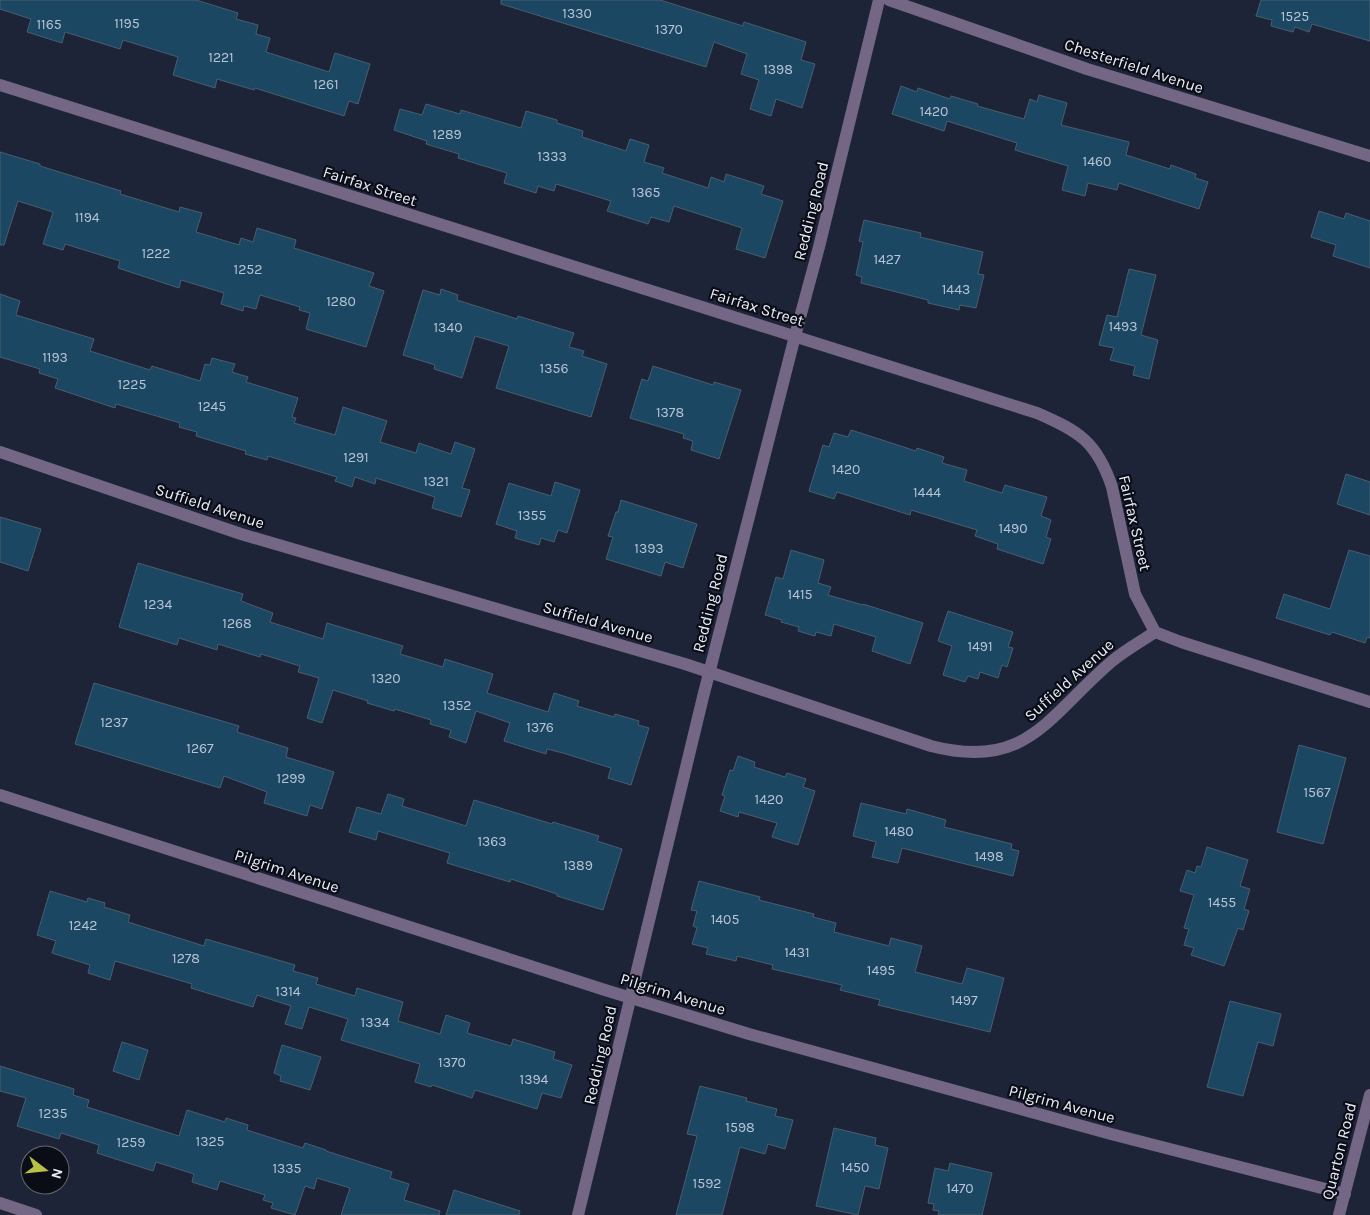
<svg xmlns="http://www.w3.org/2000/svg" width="1370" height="1215" font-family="Karla,sans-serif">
  <rect width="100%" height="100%" fill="#1e2437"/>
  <g fill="#1c4763" stroke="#485e6f">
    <polygon points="0,0 196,0 238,13 236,19 258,25 256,34 270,38 266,52 329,72 335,53 370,64 358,104 349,101 344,116 255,88 254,90 217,79 215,88 173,75 178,57 123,40 120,49 65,32 62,43 27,32 31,19 0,9"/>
    <polygon points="501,0 660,0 743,26 744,22 806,42 801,60 815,64 802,108 776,99 771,116 750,109 759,80 741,74 747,54 714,42 706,67 501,4"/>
    <polygon points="1261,0 1370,0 1370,41 1312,24 1309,32 1295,27 1293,32 1271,26 1272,20 1256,16"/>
    <polygon points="901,86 917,92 918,88 950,99 951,96 978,104 977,106 1024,119 1030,99 1037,102 1039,95 1067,103 1061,125 1129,142 1126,155 1170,169 1171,165 1196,174 1195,178 1208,182 1199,209 1119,183 1117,190 1088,183 1085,196 1062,190 1068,166 1015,150 1017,143 947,121 944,131 892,114"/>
    <polygon points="426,104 460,114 461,110 521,128 526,111 557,120 557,123 583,131 582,137 626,151 630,139 649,145 644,162 664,168 662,173 708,188 711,177 724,182 726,174 764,186 761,194 783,201 765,258 736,249 742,228 674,206 669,222 651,217 648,224 607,211 611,201 556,184 554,191 538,186 536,193 504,183 507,173 458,158 459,154 426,144 427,141 394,130 400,109 422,115"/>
    <polygon points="0,152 40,164 40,166 121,191 120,194 179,212 180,207 202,213 196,232 239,245 241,238 253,242 257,228 296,240 294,248 374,273 369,286 384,291 366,347 306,329 310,313 299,310 300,307 260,295 256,309 244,306 243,311 221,304 224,293 181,280 179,288 118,268 120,261 65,244 63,250 43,244 53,212 18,201 4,245 0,245"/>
    <polygon points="1319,211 1344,219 1346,213 1370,221 1370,268 1333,256 1336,245 1311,237"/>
    <polygon points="864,220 921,233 920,237 983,252 978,274 984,275 976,308 960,305 959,310 928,303 928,300 861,283 862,277 856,275 863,242 859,241"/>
    <polygon points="1129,269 1156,275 1141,335 1158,340 1149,379 1133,375 1135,366 1110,360 1114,348 1099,345 1107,315 1117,317"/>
    <polygon points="441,289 458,295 457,300 517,319 518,316 574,333 569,347 584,351 582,356 607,364 591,417 496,388 509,346 475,336 462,378 434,369 435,365 403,355 423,290 440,295"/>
    <polygon points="0,294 20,301 16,315 94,339 90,351 150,370 152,366 200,381 205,364 210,365 212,358 235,364 232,372 248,377 246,382 298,398 292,417 296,418 294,423 335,435 343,407 387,421 380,442 416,453 419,443 451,454 455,442 475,449 462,488 470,490 461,517 432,508 435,497 376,478 375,484 355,477 352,487 335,481 337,477 268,456 267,460 245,454 246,451 196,436 197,432 179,427 180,423 116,404 115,408 55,388 58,379 39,373 40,369 0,357"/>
    <polygon points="653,366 713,385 714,382 741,390 719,459 691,450 693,441 683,438 684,434 630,418 642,379 648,381"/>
    <polygon points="851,430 916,451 917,448 944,457 942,463 967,470 964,481 1002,493 1005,485 1047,497 1041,516 1051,520 1046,537 1051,539 1043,564 997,549 998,544 975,536 977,530 911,510 910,515 837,492 834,499 809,491 823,445 829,447 834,433 848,437"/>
    <polygon points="1346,474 1370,482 1370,515 1337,504"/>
    <polygon points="555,482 580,490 567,533 558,530 554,542 541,538 539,545 515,538 517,531 496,524 509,483 551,496"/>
    <polygon points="621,500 697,524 683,568 665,562 661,576 606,559 613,537 608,536 616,512 618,512"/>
    <polygon points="0,517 41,529 28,571 0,562"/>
    <polygon points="791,550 824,560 818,583 831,587 828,595 863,605 863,604 923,623 910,664 872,651 876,637 834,624 831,636 816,632 815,636 798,631 799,627 781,622 782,620 765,615 776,577 783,579"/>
    <polygon points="1349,550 1370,556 1370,638 1367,637 1365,643 1332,632 1330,635 1276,618 1284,594 1330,609"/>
    <polygon points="138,563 243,594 241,601 273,613 270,622 323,639 327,623 403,646 400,654 443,667 445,659 493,674 487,693 548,712 554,693 579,701 577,706 614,717 615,714 639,721 638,725 649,728 631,785 608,778 611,768 563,753 547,749 546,754 504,741 510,723 476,711 466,743 449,737 451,730 430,724 431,720 395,709 394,711 367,703 368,701 333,690 322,723 307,718 319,678 298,672 300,666 261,654 260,657 218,644 217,650 179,638 177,645 119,627"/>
    <polygon points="948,611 1013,632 1008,647 1013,648 1007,667 1002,665 998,678 980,672 978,679 968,676 965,682 943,675 952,646 938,641"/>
    <polygon points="94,683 239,726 237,732 288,748 286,757 334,772 322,809 310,805 307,816 264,803 267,792 224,776 220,788 75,744"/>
    <polygon points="1299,745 1346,758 1323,844 1277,832"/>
    <polygon points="738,756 755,762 754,767 785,777 787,773 806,779 803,787 815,791 798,845 772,837 777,823 739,812 738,817 720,811 725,796 722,795 730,770 733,771"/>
    <polygon points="388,794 404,799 402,806 466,826 474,800 552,824 553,822 599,836 597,841 622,849 603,910 557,896 557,894 511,879 510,882 447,863 450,853 378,831 376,840 349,832 357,807 381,814"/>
    <polygon points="861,803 906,814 907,809 946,820 944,827 1012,844 1011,849 1019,851 1013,876 902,848 898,863 872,857 876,842 853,836"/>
    <polygon points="1207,847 1248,860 1240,886 1250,889 1244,909 1249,911 1243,930 1238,928 1224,966 1191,955 1194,948 1184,945 1189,929 1184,928 1194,895 1180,891 1187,870 1195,873 1197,866 1201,867"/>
    <polygon points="699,881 760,897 759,900 814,914 813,917 836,923 834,932 889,946 891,938 922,946 915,972 962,984 967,968 1004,978 990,1032 878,1005 880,1000 840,990 842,985 772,969 773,965 737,956 736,961 706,954 708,948 692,944 697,928 693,926 697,911 691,910"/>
    <polygon points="50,891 87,902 88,898 105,903 104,907 130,915 128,922 204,946 206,939 295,965 293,971 318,978 316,984 355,996 357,988 403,1002 398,1021 440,1034 446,1015 470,1023 467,1033 511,1046 513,1039 555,1052 553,1059 572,1065 561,1098 542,1093 537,1109 475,1090 472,1098 432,1085 431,1087 415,1082 420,1064 341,1040 348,1019 309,1007 302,1029 285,1024 291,1006 257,995 253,1007 191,988 192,984 115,961 110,980 88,973 90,965 52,953 56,941 37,935"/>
    <polygon points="1230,1001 1281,1014 1273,1046 1258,1042 1243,1096 1207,1087"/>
    <polygon points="122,1042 148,1050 139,1080 113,1071"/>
    <polygon points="282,1045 321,1057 310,1090 280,1081 281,1076 274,1073"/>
    <polygon points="0,1066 74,1089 73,1095 89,1100 87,1107 179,1136 187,1110 225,1122 226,1118 248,1125 247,1130 303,1148 305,1143 326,1150 326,1151 392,1172 390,1178 409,1184 404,1200 440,1211 439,1215 341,1215 350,1188 317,1178 314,1189 305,1186 295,1215 271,1208 273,1203 263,1200 265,1195 220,1181 217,1190 192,1182 194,1174 156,1162 153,1171 97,1153 99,1145 61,1133 59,1139 17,1126 26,1098 0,1091"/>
    <polygon points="700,1086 747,1098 746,1101 777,1109 775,1116 793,1120 785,1149 768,1144 765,1154 740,1147 722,1215 676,1215 697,1136 687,1134"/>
    <polygon points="834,1128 876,1138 875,1145 888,1148 879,1189 865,1186 858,1215 816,1206"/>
    <polygon points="950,1163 992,1173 982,1215 938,1215 939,1211 933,1210 934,1204 928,1203 935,1168 948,1171"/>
    <polygon points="454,1190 520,1211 519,1215 446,1215"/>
  </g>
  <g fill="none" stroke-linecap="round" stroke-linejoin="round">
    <g stroke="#746786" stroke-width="12">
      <polyline points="889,0 1087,69 1370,156"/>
      <path d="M0,85l1037,328c42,18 60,29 75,74l23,107 20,38 26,10 189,60"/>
      <path d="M0,452l241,82 444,130 246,82c96,25 117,-30 180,-84 13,-11 29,-20 44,-30"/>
      <polyline points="0,795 605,990 749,1034 1111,1134 1345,1194"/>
      <polyline points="0,1203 36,1215"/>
      <polyline points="578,1215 703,697 795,336 819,247 879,0"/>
      <polyline points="1339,1215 1370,1095"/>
    </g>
  </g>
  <g text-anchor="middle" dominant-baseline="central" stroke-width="4.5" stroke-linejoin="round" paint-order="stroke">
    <g font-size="14" fill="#b6c4d4">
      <text x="577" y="13">1330</text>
      <text x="1295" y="16">1525</text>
      <text x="127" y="23">1195</text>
      <text x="49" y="24">1165</text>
      <text x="669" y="29">1370</text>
      <text x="221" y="57">1221</text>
      <text x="778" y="69">1398</text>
      <text x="326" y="84">1261</text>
      <text x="934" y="111">1420</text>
      <text x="447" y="134">1289</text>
      <text x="552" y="156">1333</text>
      <text x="1097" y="161">1460</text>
      <text x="646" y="192">1365</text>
      <text x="87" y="217">1194</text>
      <text x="156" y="253">1222</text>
      <text x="887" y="259">1427</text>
      <text x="248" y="269">1252</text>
      <text x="956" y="289">1443</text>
      <text x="341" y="301">1280</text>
      <text x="1123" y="326">1493</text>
      <text x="448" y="327">1340</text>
      <text x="55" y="357">1193</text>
      <text x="554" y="368">1356</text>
      <text x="132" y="384">1225</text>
      <text x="212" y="406">1245</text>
      <text x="670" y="412">1378</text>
      <text x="356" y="457">1291</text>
      <text x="846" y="469">1420</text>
      <text x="436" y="481">1321</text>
      <text x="927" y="492">1444</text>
      <text x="532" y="515">1355</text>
      <text x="1013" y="528">1490</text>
      <text x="649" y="548">1393</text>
      <text x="800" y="594">1415</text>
      <text x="158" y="604">1234</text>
      <text x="237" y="623">1268</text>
      <text x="980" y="646">1491</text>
      <text x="386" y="678">1320</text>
      <text x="457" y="705">1352</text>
      <text x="114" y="722">1237</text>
      <text x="540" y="727">1376</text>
      <text x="200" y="748">1267</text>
      <text x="291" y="778">1299</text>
      <text x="1317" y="792">1567</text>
      <text x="769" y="799">1420</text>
      <text x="899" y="831">1480</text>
      <text x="492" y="841">1363</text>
      <text x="989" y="856">1498</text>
      <text x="578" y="865">1389</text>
      <text x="1222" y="902">1455</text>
      <text x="725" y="919">1405</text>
      <text x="83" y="925">1242</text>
      <text x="797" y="952">1431</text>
      <text x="186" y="958">1278</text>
      <text x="881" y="970">1495</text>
      <text x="288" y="991">1314</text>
      <text x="964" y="1000">1497</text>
      <text x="375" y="1022">1334</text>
      <text x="452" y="1062">1370</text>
      <text x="534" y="1079">1394</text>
      <text x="53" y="1113">1235</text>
      <text x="740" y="1127">1598</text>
      <text x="210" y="1141">1325</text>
      <text x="131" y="1142">1259</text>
      <text x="855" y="1167">1450</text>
      <text x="287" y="1168">1335</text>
      <text x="707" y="1183">1592</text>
      <text x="960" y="1188">1470</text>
    </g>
    <g font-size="16" fill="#e9edfa" stroke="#0b0d16">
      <text transform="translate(1134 66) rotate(18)">Chesterfield Avenue</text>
      <text transform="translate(370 186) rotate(18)">Fairfax Street</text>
      <text transform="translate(811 211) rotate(-76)">Redding Road</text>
      <text transform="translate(757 307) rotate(17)">Fairfax Street</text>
      <text transform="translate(210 506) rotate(18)">Suffield Avenue</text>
      <text transform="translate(1135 523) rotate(77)">Fairfax Street</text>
      <text transform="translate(710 603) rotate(-76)">Redding Road</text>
      <text transform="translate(598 622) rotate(16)">Suffield Avenue</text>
      <text transform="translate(1069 680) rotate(-42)">Suffield Avenue</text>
      <text transform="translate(287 871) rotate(18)">Pilgrim Avenue</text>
      <text transform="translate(673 994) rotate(17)">Pilgrim Avenue</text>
      <text transform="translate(600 1055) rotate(-77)">Redding Road</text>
      <text transform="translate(1062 1104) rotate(15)">Pilgrim Avenue</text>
      <text transform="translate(1339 1151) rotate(-76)">Quarton Road</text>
    </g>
  </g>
  <g transform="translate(45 1170) rotate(106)"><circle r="24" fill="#0b0d16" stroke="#646771"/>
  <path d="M0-4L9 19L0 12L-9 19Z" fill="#b8c147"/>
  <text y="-8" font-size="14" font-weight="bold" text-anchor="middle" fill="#e9edfa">N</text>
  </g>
</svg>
